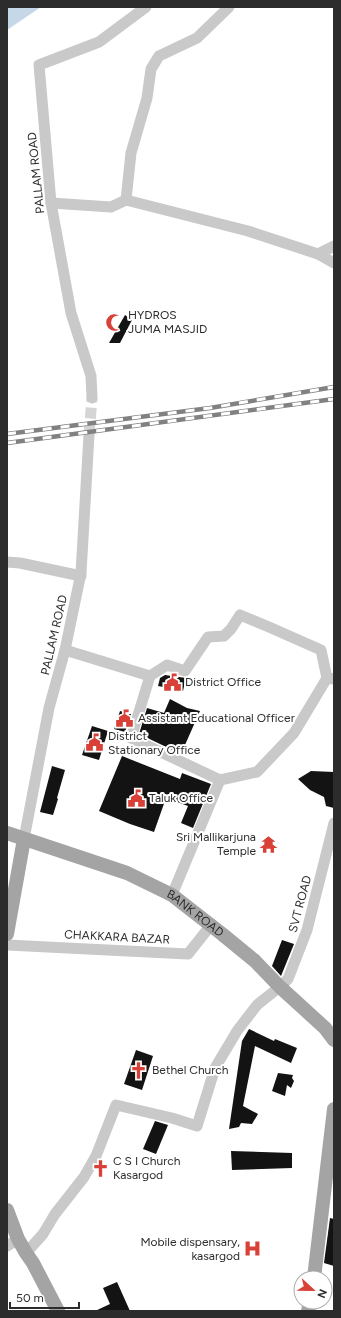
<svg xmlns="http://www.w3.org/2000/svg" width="341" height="1318" font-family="Figtree,sans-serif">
  <rect width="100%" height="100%" fill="#fff"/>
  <polygon fill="#c6d7e8" points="7,7 41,7 7,30"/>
  <g fill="#131313">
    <polygon points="125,315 132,320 120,343 109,343"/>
    <polygon points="165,675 186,678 183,691 158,686 160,678"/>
    <polygon points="170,699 187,708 200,711 181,754 139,734 147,708 164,713"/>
    <polygon points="120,711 131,714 125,732 114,729"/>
    <polygon points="92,726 108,731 99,760 82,755"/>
    <polygon points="122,756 180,779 182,773 211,784 193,828 181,823 188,806 166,798 154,832 130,824 99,811"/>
    <polygon points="52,766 65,770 57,798 58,799 53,815 40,812"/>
    <polygon points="311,771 334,772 334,808 326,806 324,797 310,790 298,779"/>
    <polygon points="282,940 294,944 281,976 272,966"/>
    <polygon points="249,1029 274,1041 275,1039 297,1048 291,1063 255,1046 243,1106 258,1114 252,1124 241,1123 239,1127 229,1129 242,1041"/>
    <polygon points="136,1050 153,1056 142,1090 124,1084"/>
    <polygon points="278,1073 293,1075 292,1078 294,1081 291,1088 287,1085 285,1096 272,1091"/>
    <polygon points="155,1121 168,1125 156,1154 143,1149"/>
    <polygon points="231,1151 292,1153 292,1168 232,1170"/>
    <polygon points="330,1218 334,1219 334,1266 324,1263"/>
    <polygon points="117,1282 130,1311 95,1311 110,1304 103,1288"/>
  </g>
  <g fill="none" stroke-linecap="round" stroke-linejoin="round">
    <polyline stroke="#d5d5d5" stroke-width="11" stroke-dasharray="11 5.5" stroke-linecap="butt" points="89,435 92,398"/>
    <g stroke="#c9c9c9" stroke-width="11">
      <polyline points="126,200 248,231 318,254"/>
      <polyline points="51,203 111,207 126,200 131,153 147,98 151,69 159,56 197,38 229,7"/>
      <polyline points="334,246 318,254 334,263"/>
      <polyline points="92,398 91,376 71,313 51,203 39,65 99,42 146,7"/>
      <polyline points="7,562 20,563 81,576"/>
      <polyline points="65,650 150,676 131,738 220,780 172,895"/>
      <polyline points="150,676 167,665 185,671 208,637 224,636 231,629 240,615 269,627 321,650 327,678"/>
      <polyline points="220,780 257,772 294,733 327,678 334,679"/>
      <polyline points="24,839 49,708 65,650 81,573 89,435"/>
      <polyline points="7,945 188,954 211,925"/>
      <polyline points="7,1246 18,1239"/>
      <polyline points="26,1253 43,1234 55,1214 84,1177 96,1156 116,1105 172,1118 197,1126 215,1068 237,1031 257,1005 282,985 288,979 307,930 334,823"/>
    </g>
    <g stroke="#a4a4a4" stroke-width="14">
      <path id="s1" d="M7,833l120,40 45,22 50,39 33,27 25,26 45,41 9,12"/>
      <polyline points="7,934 24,839"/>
      <polyline points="7,1210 18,1239 26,1253 33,1263 58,1311"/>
      <polyline points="314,1278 334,1109"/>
      <polyline points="308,1311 310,1302"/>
    </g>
    <defs>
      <g id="rail">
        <polyline points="7,434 210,408 334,387"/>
        <polyline points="7,443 334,399"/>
      </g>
    </defs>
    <use href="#rail" stroke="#818181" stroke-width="4.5"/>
    <use href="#rail" stroke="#fff" stroke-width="3" stroke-dasharray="9" stroke-linecap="butt"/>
  </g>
  <defs>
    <symbol id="mosque-bare" viewBox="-9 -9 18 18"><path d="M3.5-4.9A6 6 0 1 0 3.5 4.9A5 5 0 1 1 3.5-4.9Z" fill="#d84038" stroke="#fff" stroke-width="2.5" paint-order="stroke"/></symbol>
    <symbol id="civic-bare" viewBox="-9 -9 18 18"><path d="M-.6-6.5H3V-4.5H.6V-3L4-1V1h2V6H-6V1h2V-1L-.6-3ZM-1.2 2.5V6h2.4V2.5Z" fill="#d84038" stroke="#fff" stroke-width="2.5" paint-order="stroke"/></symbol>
    <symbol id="temple-bare" viewBox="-9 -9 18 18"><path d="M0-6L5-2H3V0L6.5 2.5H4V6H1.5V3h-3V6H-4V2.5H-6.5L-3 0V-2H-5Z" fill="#d84038" stroke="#fff" stroke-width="2.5" paint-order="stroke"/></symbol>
    <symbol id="church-bare" viewBox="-9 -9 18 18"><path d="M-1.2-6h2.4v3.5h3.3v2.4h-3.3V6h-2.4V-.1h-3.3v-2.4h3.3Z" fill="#d84038" stroke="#fff" stroke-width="2.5" paint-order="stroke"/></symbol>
    <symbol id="hospital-bare" viewBox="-9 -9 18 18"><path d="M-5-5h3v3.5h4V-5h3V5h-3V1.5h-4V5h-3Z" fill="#d84038" stroke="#fff" stroke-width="2.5" paint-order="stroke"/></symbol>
  </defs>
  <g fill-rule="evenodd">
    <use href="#mosque-bare" x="102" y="310" width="25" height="25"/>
    <use href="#civic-bare" x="160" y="670" width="25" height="25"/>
    <use href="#civic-bare" x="112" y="706" width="25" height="25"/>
    <use href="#civic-bare" x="82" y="730" width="25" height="25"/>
    <use href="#civic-bare" x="124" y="786" width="25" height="25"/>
    <use href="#temple-bare" x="256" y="832" width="25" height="25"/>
    <use href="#church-bare" x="126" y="1058" width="25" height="25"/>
    <use href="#church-bare" x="88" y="1156" width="25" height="25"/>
    <use href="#hospital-bare" x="240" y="1236" width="25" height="25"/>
  </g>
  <g text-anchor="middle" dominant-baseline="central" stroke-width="4" stroke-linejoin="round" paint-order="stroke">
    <g font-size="12" fill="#2c2c2c" stroke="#fff">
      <text transform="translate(36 173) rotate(-96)">PALLAM ROAD</text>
      <text transform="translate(54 635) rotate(-77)">PALLAM ROAD</text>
      <text transform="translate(300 904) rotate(-75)">SVT ROAD</text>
      <text stroke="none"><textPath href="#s1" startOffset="206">BANK ROAD</textPath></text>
      <text transform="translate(117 937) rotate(3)">CHAKKARA BAZAR</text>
    </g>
    <g font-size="12" fill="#2c2c2c" stroke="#fff" text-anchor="start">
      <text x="128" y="315">HYDROS<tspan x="128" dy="14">JUMA MASJID</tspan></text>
      <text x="185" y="682">District Office</text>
      <text x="138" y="718">Assistant Educational Officer</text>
      <text x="108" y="736">District<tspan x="108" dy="14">Stationary Office</tspan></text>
      <text x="149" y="798">Taluk Office</text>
      <text x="256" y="837" text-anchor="end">Sri Mallikarjuna<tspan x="256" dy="14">Temple</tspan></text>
      <text x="152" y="1070">Bethel Church</text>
      <text x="113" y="1161">C S I Church<tspan x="113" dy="14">Kasargod</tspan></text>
      <text x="240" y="1242" text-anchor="end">Mobile dispensary,<tspan x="240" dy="14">kasargod</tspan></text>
    </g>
  </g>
  <rect width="341" height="1318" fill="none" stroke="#2c2c2c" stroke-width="16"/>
  <g transform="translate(313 1290) rotate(112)"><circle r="19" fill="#ffffff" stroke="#ababab"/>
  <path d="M0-3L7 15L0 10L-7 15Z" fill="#d84038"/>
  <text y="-6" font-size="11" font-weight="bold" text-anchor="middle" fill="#2c2c2c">N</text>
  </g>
  <path d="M10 1302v6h69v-6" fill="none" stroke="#2c2c2c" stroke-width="2"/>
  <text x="16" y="1302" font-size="12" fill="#2c2c2c" stroke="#ffffff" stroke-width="3" paint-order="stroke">50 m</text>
</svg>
